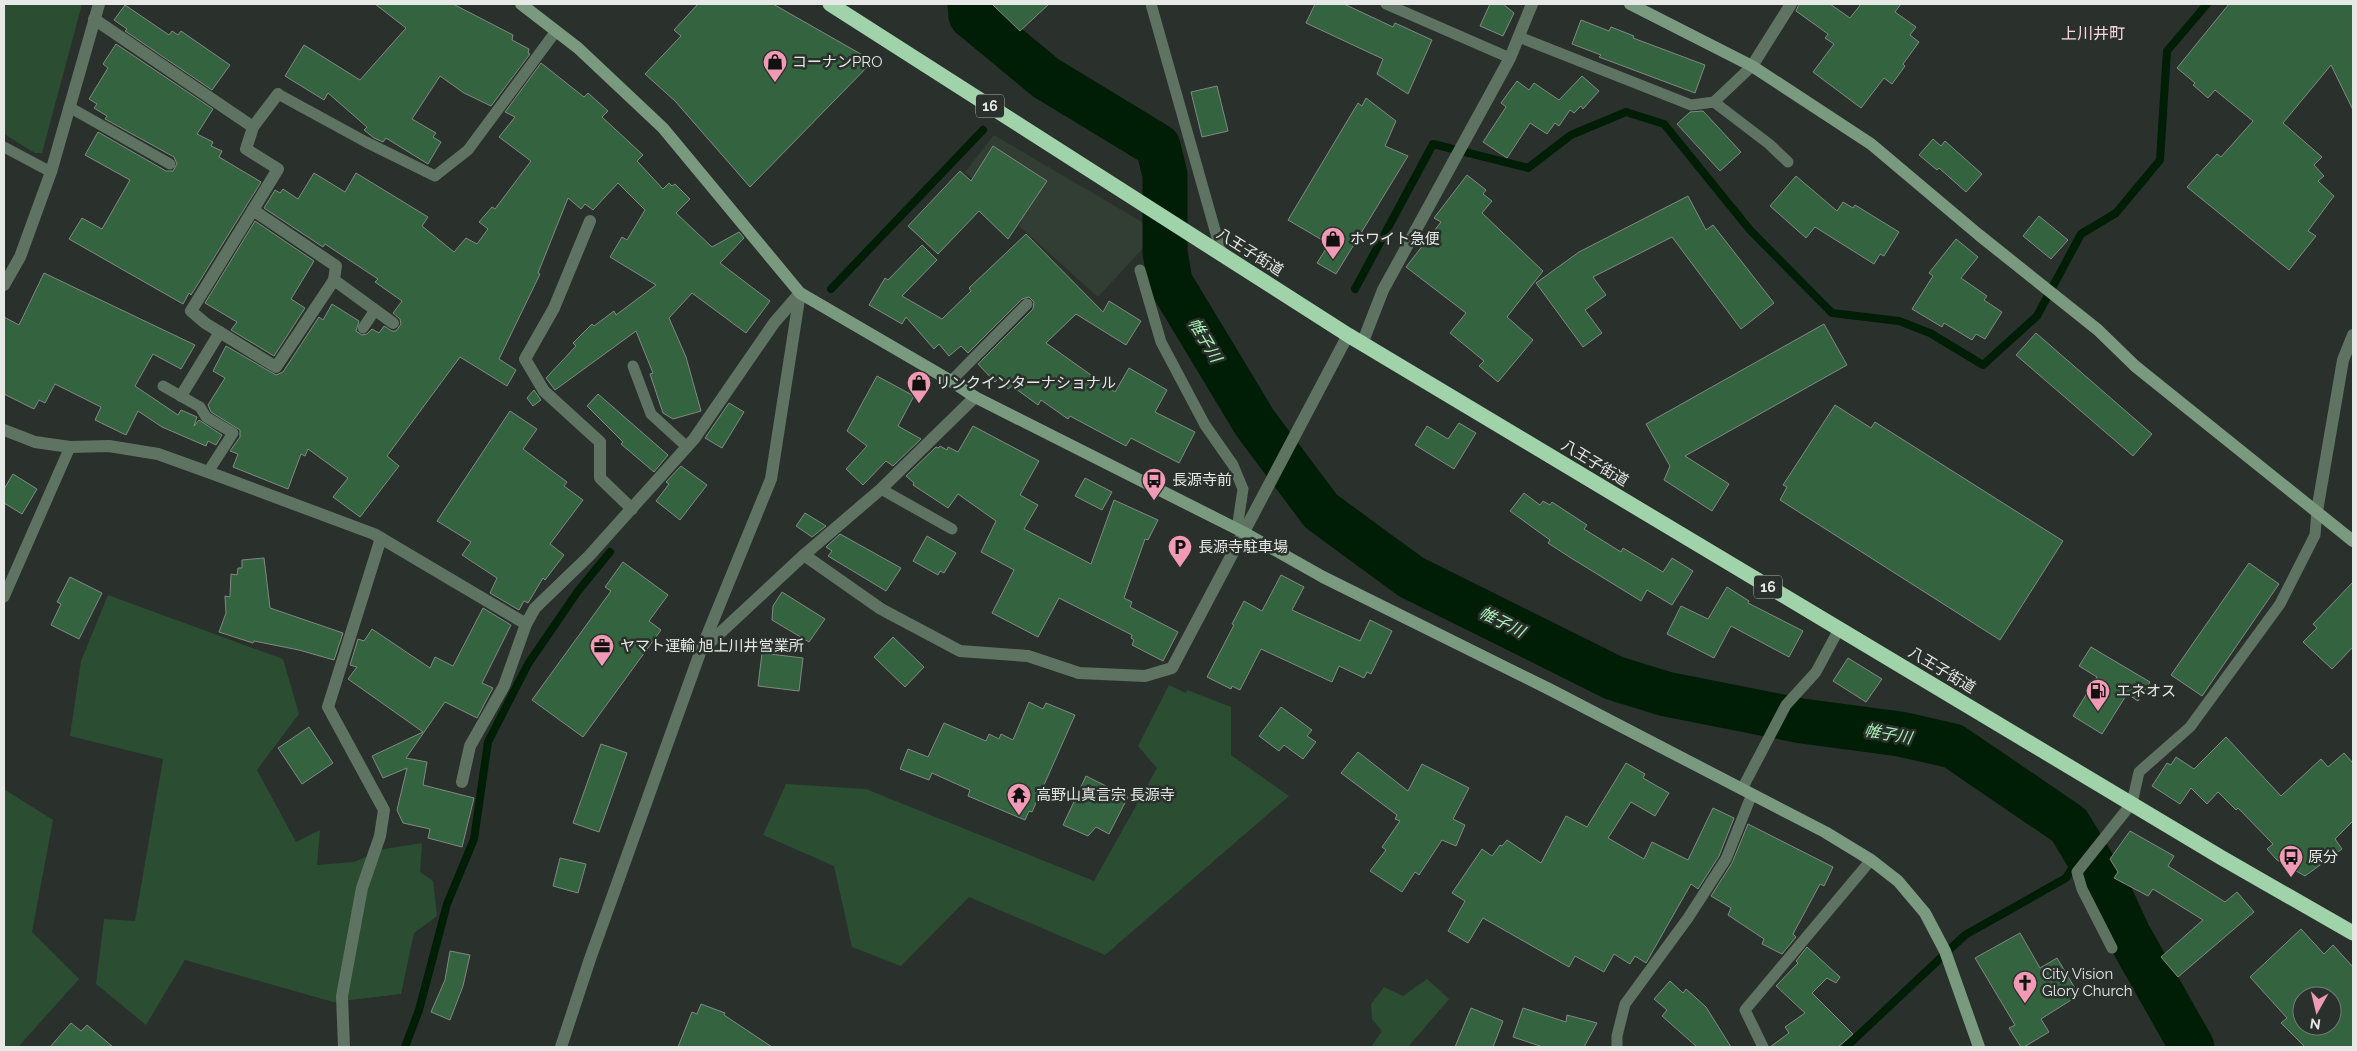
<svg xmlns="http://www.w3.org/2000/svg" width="2357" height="1051" font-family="Raleway,'Noto Sans JP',sans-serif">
  <rect width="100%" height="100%" fill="#2a302b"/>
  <polygon fill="#323d34" points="994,135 1149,226 1145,246 1098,297 1019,226 1022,222 965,172"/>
  <g fill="#2b4d32">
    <polygon points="4,4 82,4 42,153 35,153 4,134"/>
    <polygon points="108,595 283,659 299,714 257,770 296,842 320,830 317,865 354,862 384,849 422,843 420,872 433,881 437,916 414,933 401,994 333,1002 185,960 146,1025 96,984 104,919 135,921 163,759 70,736 81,661"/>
    <polygon points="1169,685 1186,693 1187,690 1231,707 1231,755 1289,796 1105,955 969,897 901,966 852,947 834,866 763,835 786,784 866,789 1094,881 1157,768 1138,746"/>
    <polygon points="4,789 53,820 32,932 79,979 18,1047 4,1047"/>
    <polygon points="1427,979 1449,999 1408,1047 1371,1047 1382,1031 1372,1019 1371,1004 1384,987 1403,996"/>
  </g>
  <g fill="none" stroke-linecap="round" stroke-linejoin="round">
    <g stroke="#001e05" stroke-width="8">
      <polyline points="831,289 983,130"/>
      <polyline points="1355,289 1433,144 1528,168 1571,135 1626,112 1664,124 1750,230 1832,313 1899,321 1930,333 1983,365 2037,316 2081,234 2116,213 2160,160 2167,51 2207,4"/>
      <polyline points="1255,423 1265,411"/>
      <polyline points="405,1047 419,1010 447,904 474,839 488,742 528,664 578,591 610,552"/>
      <polyline points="1846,1047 1965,935 2066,878 2075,863 2080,844"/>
    </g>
    <polyline stroke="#001e05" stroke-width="45" points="970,4 971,16 1046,78 1158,146 1165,175 1165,252 1170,282 1255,423 1321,511 1411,577 1614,678 1666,694 1802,721 1900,734 1953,746 2069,825 2107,888 2128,934 2192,1047"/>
  </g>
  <g fill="#34633f" stroke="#828983" fill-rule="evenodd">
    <polygon points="375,4 453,4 513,35 512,40 529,49 528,53 530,54 491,106 464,93 440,76 412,119 436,133 433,137 441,142 428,164 386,138 383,142 374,138 364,130 367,127 328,93 324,100 285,76 304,45 360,80 406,28"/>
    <polygon points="698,4 773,4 873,61 750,187 675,101 645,74 681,36 674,30"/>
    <polygon points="992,4 1049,4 1020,31"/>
    <polygon points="1315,4 1344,4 1393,27 1395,23 1432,40 1408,94 1377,74 1383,59 1306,23"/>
    <polygon points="1490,4 1503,4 1514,13 1503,36 1480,26"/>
    <polygon points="1799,4 1830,4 1850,18 1861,4 1901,4 1895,12 1916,27 1910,35 1919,42 1903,64 1905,66 1892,84 1884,78 1861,108 1813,72 1834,44 1825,38 1828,34 1796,11"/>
    <polygon points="2229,4 2353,4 2353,110 2331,65 2283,123 2322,157 2314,165 2324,176 2318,181 2334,196 2308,231 2316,236 2289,270 2187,187 2217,154 2221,157 2253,121 2215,90 2208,98 2193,85 2195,83 2177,68"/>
    <polygon points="125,5 169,35 172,31 178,35 181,31 230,65 212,90 125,31 127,29 114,20"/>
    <polygon points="1581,20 1609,31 1611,27 1634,36 1633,38 1705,65 1695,93 1599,57 1601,55 1572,44"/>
    <polygon points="116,44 213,109 197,134 213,142 211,146 222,151 219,157 261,182 191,295 189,293 183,304 69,239 82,218 102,229 130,180 85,155 98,132 166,171 173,171 177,164 174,157 105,119 107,116 94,108 97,104 89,99 108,68 103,64"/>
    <polygon points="541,63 584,97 588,93 608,111 602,117 643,155 637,161 663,189 669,183 672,186 675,184 690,199 676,213 712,247 739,232 744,238 720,263 770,301 746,333 692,293 669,318 686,357 701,411 673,419 663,413 650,374 653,373 636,331 555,390 546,378 576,346 573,343 592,324 594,326 614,311 616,315 656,285 610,257 622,237 627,240 645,210 618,183 593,210 585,204 581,209 568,198 538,273 540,274 499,359 516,370 507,386 460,357 387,456 399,466 360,517 333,497 348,478 308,449 305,456 301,454 288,489 233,467 238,454 230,451 240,437 240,430 211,412 208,405 225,378 213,371 226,346 276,375 283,372 319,317 323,320 332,304 359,321 356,331 362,335 367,334 372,329 379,333 384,326 392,331 396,331 401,324 400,319 393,313 402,301 375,282 378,279 325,244 323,247 264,208 275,190 280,193 283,189 298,199 314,173 345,192 356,173 428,217 422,226 454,252 466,238 477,244 488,229 479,222 492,207 495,209 531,161 499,137 515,117 505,112"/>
    <polygon points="1582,76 1599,91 1583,109 1581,106 1574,113 1570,110 1559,126 1555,123 1547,134 1530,123 1507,158 1483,142 1506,107 1501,103 1517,81 1529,90 1534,83 1559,100"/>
    <polygon points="1217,86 1228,131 1202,137 1191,92"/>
    <polygon points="1366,98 1396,121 1385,146 1408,156 1336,274 1317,263 1329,244 1288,220 1358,103 1362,106"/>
    <polygon points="1703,111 1741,152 1720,171 1677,124 1690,112"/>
    <polygon points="1933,139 1941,146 1945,141 1982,174 1966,192 1939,168 1937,170 1919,155"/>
    <polygon points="993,146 1047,181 1008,239 979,211 938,254 908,226 960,171 971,181"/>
    <polygon points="1467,175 1486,190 1483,194 1492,201 1482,213 1543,271 1507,317 1533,340 1498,382 1479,366 1484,361 1450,333 1466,313 1406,267 1441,222 1434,218"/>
    <polygon points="1796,176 1837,211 1843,202 1853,208 1855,205 1899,232 1884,256 1880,254 1874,264 1815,227 1806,238 1770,206"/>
    <polygon points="1688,196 1706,230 1713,225 1774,303 1741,329 1672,237 1593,277 1606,295 1585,310 1602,333 1583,347 1536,283 1579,252"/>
    <polygon points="2039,216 2068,240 2051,259 2023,236"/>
    <polygon points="255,221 314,261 291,299 305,308 274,356 231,330 237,322 205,303"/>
    <polygon points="1026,234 1103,312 1109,301 1141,321 1126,345 1076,314 1046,343 1115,392 1129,368 1167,390 1155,412 1195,432 1179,463 1131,438 1126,446 1070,416 1068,419 1041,400 1038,405 1012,386 1008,389 998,379 995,382 978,364 1033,309 1034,302 1029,297 1022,299 968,353 961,346 949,356 939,344 934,349 906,317 902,324 869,305 885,278 888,280 922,245 937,260 902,296 942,319 971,291 969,288"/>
    <polygon points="1956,239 1978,257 1961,278 1987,296 1984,300 2002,312 1985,339 1976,334 1972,340 1944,323 1942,327 1912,309 1933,276 1929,273"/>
    <polygon points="44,273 195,345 181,369 153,354 135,386 178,415 181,410 197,417 194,426 199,420 222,435 216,445 208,441 206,446 162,427 138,411 126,435 95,420 101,407 55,384 45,403 39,400 34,409 4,394 4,317 19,325"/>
    <polygon points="1824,324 1847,365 1685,456 1729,484 1712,511 1664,480 1670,466 1646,424"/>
    <polygon points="2036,333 2152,434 2133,456 2016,355"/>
    <polygon points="877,376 914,396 898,426 921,439 893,466 886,461 863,485 846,469 867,446 847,431"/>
    <polygon points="534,390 541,400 533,406 527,398"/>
    <polygon points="598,394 668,455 654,472 621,444 623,442 587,406"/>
    <polygon points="729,403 744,412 722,448 705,438"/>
    <polygon points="1835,405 1871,428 1875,422 2063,541 2000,640 1780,500 1787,487 1783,485"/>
    <polygon points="510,411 537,429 523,449 567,482 564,486 583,500 550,544 564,555 545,580 543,578 528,603 524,601 519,610 490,593 497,578 462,555 471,542 437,521"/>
    <polygon points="1459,423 1476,433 1454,469 1415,445 1427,426 1448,439"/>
    <polygon points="973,426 1039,461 1020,495 1038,505 1024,529 1091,564 1114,500 1158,520 1148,540 1145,539 1124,598 1132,602 1130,607 1178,632 1163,661 1132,645 1134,640 1131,638 1132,635 1059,598 1038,637 992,613 1014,570 981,552 996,521 958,494 948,508 913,485 914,483 906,476 936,447 938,448 940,446 947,450 948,447 958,452"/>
    <polygon points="681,466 707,485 680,520 656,501 669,484 666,482"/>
    <polygon points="13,474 37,489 22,514 4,503 4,489"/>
    <polygon points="1085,478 1112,492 1102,510 1075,496"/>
    <polygon points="1524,493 1540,505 1543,501 1550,505 1552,502 1587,525 1584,529 1621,552 1623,548 1663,572 1672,558 1693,571 1672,605 1647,590 1641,601 1571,558 1548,543 1550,540 1510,511"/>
    <polygon points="805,513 826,526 812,537 796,526"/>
    <polygon points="840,534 901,568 886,591 828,556 832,551 826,547"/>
    <polygon points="927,536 956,553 944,573 940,571 938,575 913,561"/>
    <polygon points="264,558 270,608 343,633 334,660 299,650 254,641 253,643 219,632 226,613 225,596 230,597 231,574 237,575 238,568 242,568 242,560"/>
    <polygon points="623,562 668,595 649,621 661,630 583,737 532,700 611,591 605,587"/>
    <polygon points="2249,563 2279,584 2202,696 2171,675"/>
    <polygon points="1281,575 1304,587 1292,610 1360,641 1370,620 1392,631 1371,674 1367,672 1364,678 1339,666 1332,682 1261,649 1240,690 1232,686 1231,689 1207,677 1234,625 1232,624 1244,601 1262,611"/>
    <polygon points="70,577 102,593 79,639 51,625 61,604 57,602"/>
    <polygon points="2353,582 2353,647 2332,669 2303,642 2317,628 2313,624"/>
    <polygon points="1727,587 1749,601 1748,603 1803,631 1789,657 1731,626 1714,658 1667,634 1681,606 1708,619"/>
    <polygon points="782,592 825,619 809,642 772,620 773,606"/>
    <polygon points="483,608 511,625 482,683 493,688 487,699 477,718 445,702 406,758 427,762 423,785 474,798 462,847 428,838 430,829 403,823 397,810 407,768 383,778 372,756 423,732 348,679 357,667 350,665 358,639 364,641 372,629 430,668 435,657 453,666"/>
    <polygon points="893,637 924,667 905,687 874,657"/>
    <polygon points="2091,647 2150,682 2138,701 2127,694 2102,734 2073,716 2097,677 2079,666"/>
    <polygon points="762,653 803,658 799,691 758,686"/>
    <polygon points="1848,658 1882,679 1866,702 1833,681"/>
    <polygon points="1029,702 1043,709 1046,703 1075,715 1032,812 1029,811 1025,820 968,796 970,790 932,773 929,780 900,769 908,749 928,757 944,723 986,741 989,734 999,739 1001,734 1013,740"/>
    <polygon points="1281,707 1312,730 1307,736 1316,742 1303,759 1284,745 1279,751 1259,736"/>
    <polygon points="309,727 333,763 302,784 278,748"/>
    <polygon points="2226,737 2281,796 2321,759 2328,767 2344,753 2353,763 2353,821 2335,839 2342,849 2305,876 2277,860 2267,849 2273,844 2238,808 2236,810 2218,792 2207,804 2191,788 2180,804 2152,786 2167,763 2171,765 2176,757 2194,769"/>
    <polygon points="601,744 627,753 599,832 573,823"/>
    <polygon points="1358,752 1408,791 1422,764 1469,788 1453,819 1465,825 1456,846 1442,840 1419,875 1415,872 1402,892 1370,871 1386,850 1382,847 1400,821 1395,819 1397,815 1341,773"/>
    <polygon points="1626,763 1645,774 1643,778 1669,793 1655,816 1631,802 1608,838 1644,859 1652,842 1688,860 1713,808 1734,818 1719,856 1698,889 1691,884 1646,963 1635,956 1630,964 1614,954 1604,972 1575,956 1569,967 1483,918 1468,943 1448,931 1465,901 1452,893 1482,849 1492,856 1500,845 1502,846 1507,840 1541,863 1566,816 1587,827"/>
    <polygon points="1086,776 1128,797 1109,834 1096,827 1088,836 1063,825"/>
    <polygon points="1748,824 1833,867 1824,886 1820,884 1793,934 1796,937 1782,954 1762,944 1764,939 1728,915 1731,908 1711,896 1732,863"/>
    <polygon points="2130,831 2174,856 2168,866 2225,902 2237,892 2254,912 2178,977 2161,957 2203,920 2153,889 2148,896 2114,878 2118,872 2110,859"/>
    <polygon points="560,858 586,864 578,893 553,886"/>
    <path d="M2301,929l23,25 9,-9 20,22v80h-48l-24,-24 6,-5 -37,-41zM2302,996h30v30h-30z"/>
    <polygon points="2020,933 2040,968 2057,958 2079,995 2041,1019 2049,1032 2024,1047 2021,1047 2009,1028 2015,1025 1975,958"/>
    <polygon points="1807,947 1840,977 1836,983 1827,978 1812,993 1853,1034 1838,1047 1770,1047 1789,1033 1785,1027 1805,1013 1776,986 1798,963 1796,961"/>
    <polygon points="450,951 470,955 463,986 450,1020 431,1012 445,980"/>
    <polygon points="1670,981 1683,993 1686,989 1706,1007 1731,1047 1697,1047 1662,1016 1667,1010 1654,999"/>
    <polygon points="701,1004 725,1013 724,1015 772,1047 678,1047 692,1012 697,1014"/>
    <polygon points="1471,1008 1503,1021 1493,1047 1455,1047"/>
    <polygon points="1523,1008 1566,1022 1567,1015 1597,1023 1584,1047 1543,1047 1513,1037"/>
    <polygon points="71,1023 81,1031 87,1025 113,1047 50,1047"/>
  </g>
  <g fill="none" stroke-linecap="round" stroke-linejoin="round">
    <g stroke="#5f7362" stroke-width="11">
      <polyline points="1151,4 1222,255"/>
      <polyline points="1386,4 1510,58"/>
      <polyline points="1519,37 1691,105 1714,102 1752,66"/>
      <polyline points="278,94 366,142 435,176 468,150 556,31"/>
      <polyline points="1714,102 1769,144 1788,162"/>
      <polyline points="69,107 170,164"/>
      <polyline points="4,147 51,172"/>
      <polyline points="1140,270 1161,342 1205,425 1233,465 1243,489 1237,529"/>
      <polyline points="363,328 375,310"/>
      <polyline points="633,366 651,414 687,447"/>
      <polyline points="951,381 1027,304"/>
      <polyline points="163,386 200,407 206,417 233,433 208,472"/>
      <polyline points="881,489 952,529"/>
      <polyline points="4,597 70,447"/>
      <polyline points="1742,789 1786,705 1816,672 1839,629"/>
      <polyline points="2112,948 2082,889 2077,872 2132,803 2139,772 2190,727 2280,604 2315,535 2317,511"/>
      <polyline points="1617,1047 1617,1036 1625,1004 1688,918 1726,859 1752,794"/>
      <polyline points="1763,1047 1745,1010 1871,860"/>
    </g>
    <g stroke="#5f7362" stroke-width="12">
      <polyline points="94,19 253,127"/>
      <polyline points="1752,66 1791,4"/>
      <polyline points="278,94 253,127 246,149 278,169 191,311 205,323 276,367 334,280"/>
      <polyline points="253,210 336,266 334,280 393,323"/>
      <polyline points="590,221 554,308 525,359 544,391 600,442 600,478 632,509"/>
      <polyline points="4,285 20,257 51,172 99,4"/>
      <polyline points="1362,344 1383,290 1510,58 1532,4"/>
      <polyline points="181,396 220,332"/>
      <polyline points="4,430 35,442 70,447 109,446 158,454 208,472 374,534 526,624"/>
      <polyline points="2317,511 2343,360 2353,335"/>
      <polyline points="804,555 881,609 960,651 1028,656 1079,673 1145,676 1172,668 1348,335"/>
      <polyline points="705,647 804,555 881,489 975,397"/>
      <polyline points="462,782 470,746 504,686 526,624 535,608 589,556 694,439 774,323 800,293"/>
      <polyline points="344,1047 342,996 362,888 380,836 384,810 328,707 381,538"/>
      <polyline points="561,1047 590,959 701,650 771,479 800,293"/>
    </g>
    <g stroke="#7a9a7f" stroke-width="12">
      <polyline points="521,4 578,48 663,128 800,293 951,381 975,397 1243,532 1323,577 1549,689 1825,832 1871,860 1898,881 1925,913 1945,951 1979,1047"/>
      <polyline points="1630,4 1752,66 1871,144 1979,235 2098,330 2135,366 2353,541"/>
    </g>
    <polyline stroke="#a0d3a9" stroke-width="15" points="830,4 1348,335 2222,858 2353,933"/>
  </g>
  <defs>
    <symbol id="shop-pin" viewBox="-11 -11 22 30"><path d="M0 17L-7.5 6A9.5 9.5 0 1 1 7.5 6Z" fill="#f09ab5" stroke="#2a302b"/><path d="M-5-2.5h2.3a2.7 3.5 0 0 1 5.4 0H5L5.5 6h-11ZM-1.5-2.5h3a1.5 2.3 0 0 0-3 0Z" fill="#111"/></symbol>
    <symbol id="bus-pin" viewBox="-11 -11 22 30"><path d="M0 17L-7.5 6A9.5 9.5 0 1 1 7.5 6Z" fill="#f09ab5" stroke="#2a302b"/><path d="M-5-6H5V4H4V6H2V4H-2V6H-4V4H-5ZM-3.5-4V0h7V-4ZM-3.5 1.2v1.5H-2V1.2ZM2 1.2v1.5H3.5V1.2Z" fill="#111"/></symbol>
    <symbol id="parking-pin" viewBox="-11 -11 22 30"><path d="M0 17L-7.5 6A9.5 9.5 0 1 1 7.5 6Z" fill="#f09ab5" stroke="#2a302b"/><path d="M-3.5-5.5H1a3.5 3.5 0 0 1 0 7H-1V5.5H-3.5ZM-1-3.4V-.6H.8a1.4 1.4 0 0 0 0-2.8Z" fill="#111"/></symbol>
    <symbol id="office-pin" viewBox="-11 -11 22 30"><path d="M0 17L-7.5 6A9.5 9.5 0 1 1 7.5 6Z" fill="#f09ab5" stroke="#2a302b"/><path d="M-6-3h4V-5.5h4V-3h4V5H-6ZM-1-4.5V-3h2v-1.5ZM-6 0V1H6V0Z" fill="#111"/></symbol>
    <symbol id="fuel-pin" viewBox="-11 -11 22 30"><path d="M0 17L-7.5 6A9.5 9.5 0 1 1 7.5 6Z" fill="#f09ab5" stroke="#2a302b"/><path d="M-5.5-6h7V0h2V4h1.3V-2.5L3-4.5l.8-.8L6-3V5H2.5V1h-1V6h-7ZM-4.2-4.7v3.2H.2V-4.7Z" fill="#111"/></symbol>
    <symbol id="temple-pin" viewBox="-11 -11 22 30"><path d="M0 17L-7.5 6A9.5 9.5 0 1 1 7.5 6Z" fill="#f09ab5" stroke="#2a302b"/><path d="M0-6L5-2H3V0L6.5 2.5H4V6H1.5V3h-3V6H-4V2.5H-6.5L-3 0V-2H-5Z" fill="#111"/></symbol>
    <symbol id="church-pin" viewBox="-11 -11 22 30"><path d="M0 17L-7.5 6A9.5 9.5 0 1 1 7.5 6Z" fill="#f09ab5" stroke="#2a302b"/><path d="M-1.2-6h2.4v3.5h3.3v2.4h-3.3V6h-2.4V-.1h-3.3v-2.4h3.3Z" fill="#111"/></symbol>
  </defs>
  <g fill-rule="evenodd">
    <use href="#shop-pin" x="761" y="48" width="28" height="38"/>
    <use href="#shop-pin" x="1319" y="225" width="28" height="38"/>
    <use href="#shop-pin" x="905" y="369" width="28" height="38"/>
    <use href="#bus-pin" x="1140" y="466" width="28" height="38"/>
    <use href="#parking-pin" x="1166" y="533" width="28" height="38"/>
    <use href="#office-pin" x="588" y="632" width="28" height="38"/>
    <use href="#fuel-pin" x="2084" y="677" width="28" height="38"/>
    <use href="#temple-pin" x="1005" y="781" width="28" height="38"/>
    <use href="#bus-pin" x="2277" y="843" width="28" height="38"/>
    <use href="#church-pin" x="2011" y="969" width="28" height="38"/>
  </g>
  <g text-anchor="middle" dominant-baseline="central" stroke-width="5" stroke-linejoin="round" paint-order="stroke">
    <g fill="#2a302b" stroke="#aeb2ae" stroke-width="1">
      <rect x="976" y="94.5" width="28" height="23" rx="4"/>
      <rect x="1754" y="575.5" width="28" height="23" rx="4"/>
    </g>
    <g font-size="14" font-weight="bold" fill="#e6e9e6">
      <text x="990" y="106">16</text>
      <text x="1768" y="587">16</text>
    </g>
    <g font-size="15" fill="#e6e9e6" stroke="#2a302b" text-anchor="start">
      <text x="792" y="62">コーナンPRO</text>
      <text x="1350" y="239">ホワイト急便</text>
      <text x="936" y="383">リンクインターナショナル</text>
      <text x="1172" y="480">長源寺前</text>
      <text x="1198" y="547">長源寺駐車場</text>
      <text x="620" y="646">ヤマト運輸 旭上川井営業所</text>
      <text x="2116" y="691">エネオス</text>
      <text x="1036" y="795">高野山真言宗 長源寺</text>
      <text x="2308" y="857">原分</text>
      <text x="2042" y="974">City Vision<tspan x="2042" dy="17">Glory Church</tspan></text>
    </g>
    <g font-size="15" fill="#e6e9e6" stroke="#2a302b">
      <text transform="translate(1250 252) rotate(32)">八王子街道</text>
      <text transform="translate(1595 463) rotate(31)">八王子街道</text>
      <text transform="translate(1942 670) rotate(31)">八王子街道</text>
    </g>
    <g font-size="16" fill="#f9d7e0" stroke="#2a302b">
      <text x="2093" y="33">上川井町</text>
    </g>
    <g font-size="16" font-style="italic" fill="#abf4b8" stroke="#2a302b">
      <text transform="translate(1205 340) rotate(59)">帷子川</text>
      <text transform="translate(1502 622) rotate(27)">帷子川</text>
      <text transform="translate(1888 734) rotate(10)">帷子川</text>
    </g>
  </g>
  <rect width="2357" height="1051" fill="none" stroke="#e6e9e6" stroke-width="10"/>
  <g transform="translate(2317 1011) rotate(188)"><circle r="24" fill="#2a302b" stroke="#757a76"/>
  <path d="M0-4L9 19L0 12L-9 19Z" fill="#f09ab5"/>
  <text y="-8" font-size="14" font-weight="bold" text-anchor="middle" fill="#e6e9e6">N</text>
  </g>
</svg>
